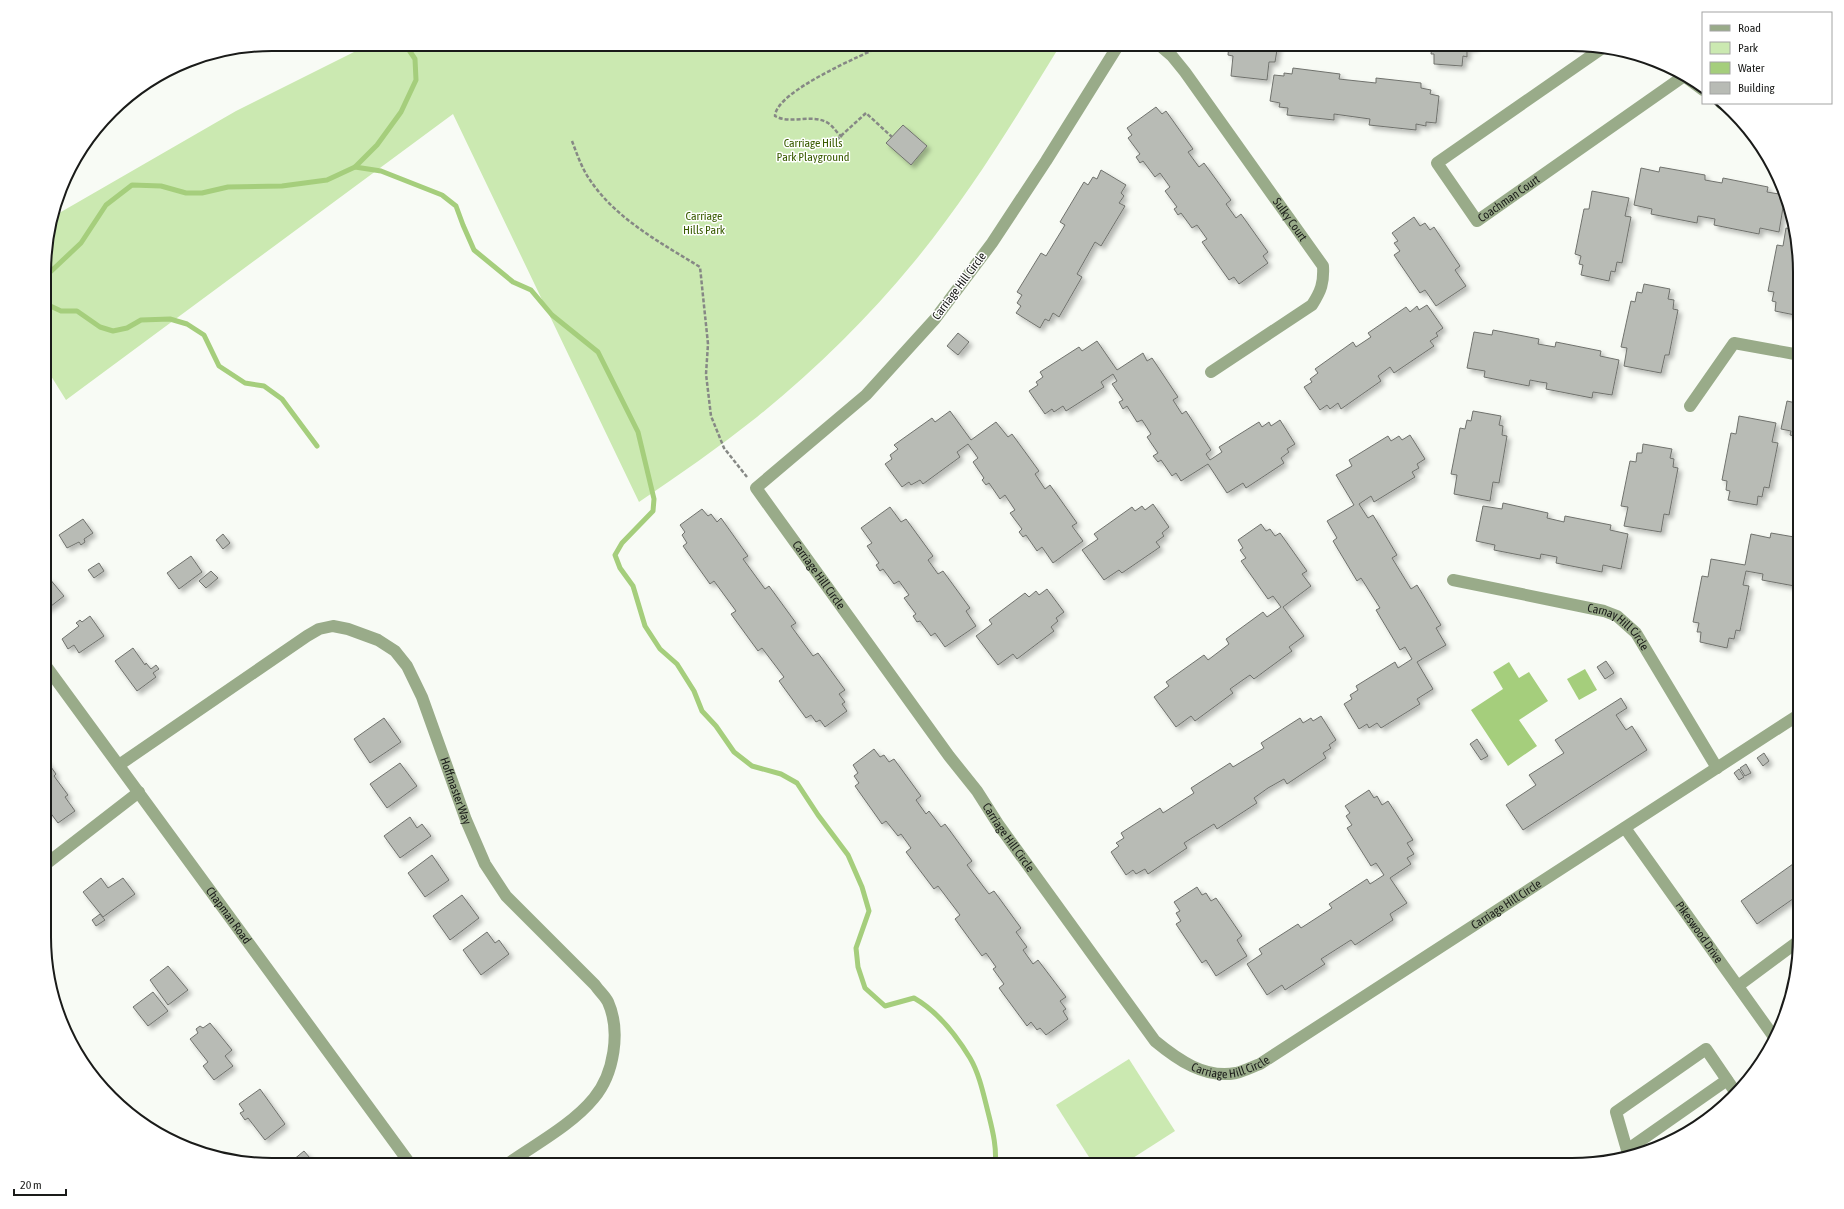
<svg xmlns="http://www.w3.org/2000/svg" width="1844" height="1209" font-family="'Asap Condensed',sans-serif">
  <defs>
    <filter id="shadow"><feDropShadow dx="3.5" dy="3.5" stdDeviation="2" flood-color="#0004"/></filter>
  </defs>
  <rect width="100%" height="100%" fill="#f8fbf5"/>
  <g fill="#cbe9b1">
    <path d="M370,44h691c-46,75 -91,150 -147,218 -46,56 -100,109 -157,155 -38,30 -78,58 -118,85l-186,-388 -387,286 -20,-32v-125l8,-27 182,-105z"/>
    <polygon points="1129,1059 1175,1131 1122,1165 1094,1165 1056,1105"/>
  </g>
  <g fill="#a5ce7c">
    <polygon points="1509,662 1519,678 1529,672 1548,701 1519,720 1537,746 1508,766 1471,710 1503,689 1493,672"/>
    <polygon points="1585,669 1597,690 1579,700 1567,679"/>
  </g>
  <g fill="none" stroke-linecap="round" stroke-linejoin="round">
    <g stroke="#a5ce7c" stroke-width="5">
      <path d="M355,167l26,4 61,24 14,11 7,19 11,25 39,32 18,8 21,25 46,37 40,80 16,67 -1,12 -31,32 -7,12 5,13 13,18 12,40 15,23 17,15 17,27 8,20 14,15 18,26 18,14 29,8 16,9 21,32 30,40 14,32 7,24 -13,37 2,19 7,21 20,18 29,-8c23,13 42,37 56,60 10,17 14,39 19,58 4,16 8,33 6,49"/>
      <polyline points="46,276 81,243 106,205 132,185 161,186 186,193 202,193 228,187 282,186 327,180 355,167 377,145 401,112 416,80 415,59 405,44"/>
      <polyline points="46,304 61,311 77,311 100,327 113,331 127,328 141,320 170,319 187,324 204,335 219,366 245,383 264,386 282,399 317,446"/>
    </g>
  </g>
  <g fill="#b8bbb5" stroke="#70726d" filter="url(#shadow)">
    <polygon points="1229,44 1278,44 1275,62 1269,62 1267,80 1231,76 1233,56 1228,55"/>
    <polygon points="1426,44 1474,44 1474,48 1467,47 1467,57 1463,56 1462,66 1434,64 1434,54 1431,54 1432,45"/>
    <polygon points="1293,68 1340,74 1339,79 1376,83 1376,78 1421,83 1421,88 1431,90 1430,94 1439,96 1436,123 1426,122 1426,126 1416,124 1416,130 1369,125 1370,119 1334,114 1334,120 1287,115 1288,108 1279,107 1280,103 1270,101 1274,75 1284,76 1284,73 1292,74"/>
    <polygon points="1156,107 1162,114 1166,111 1193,149 1188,152 1199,167 1204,163 1231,200 1226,204 1236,218 1241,214 1268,252 1263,256 1268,263 1239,284 1234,277 1229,280 1202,242 1207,239 1197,225 1192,228 1181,213 1178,215 1174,209 1177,207 1165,191 1170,187 1160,173 1155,177 1143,161 1140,163 1136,157 1140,154 1128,138 1132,135 1127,128"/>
    <polygon points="903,125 927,146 911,165 886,143"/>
    <polygon points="1660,167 1705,175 1705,180 1722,183 1723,178 1768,187 1767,192 1785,195 1779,232 1760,228 1759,234 1714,225 1715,219 1698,216 1697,223 1651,214 1652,209 1634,205 1641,168 1659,172"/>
    <polygon points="1101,170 1126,185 1121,193 1124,196 1119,203 1125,206 1101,246 1095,242 1077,274 1082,277 1059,317 1053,313 1049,321 1045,319 1040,328 1016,313 1021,306 1017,303 1022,295 1017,292 1041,253 1046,256 1065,225 1060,222 1084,182 1088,185 1093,177 1097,179"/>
    <polygon points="1592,191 1629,198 1625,216 1631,217 1622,263 1617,262 1615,272 1611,271 1609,281 1581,275 1583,265 1579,264 1581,256 1575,254 1584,209 1589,209"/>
    <polygon points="1414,217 1420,226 1425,223 1430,230 1434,227 1460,266 1455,270 1466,286 1436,306 1425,290 1420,293 1394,255 1400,251 1394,243 1398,241 1392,233"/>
    <polygon points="1786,228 1795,230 1800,258 1800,316 1775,311 1776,302 1772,301 1774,292 1768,291 1777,245 1783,246"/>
    <polygon points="1644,284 1670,289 1668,299 1674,300 1673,309 1678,310 1669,355 1665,355 1661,373 1624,366 1627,348 1621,347 1631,301 1635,302 1637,292 1642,293"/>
    <polygon points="1427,305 1443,328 1436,333 1438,336 1430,341 1434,346 1394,373 1390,367 1378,376 1381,381 1341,409 1338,403 1330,409 1327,405 1320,410 1304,387 1312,382 1310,379 1318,373 1315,369 1353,342 1356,347 1371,337 1368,333 1406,307 1410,312 1417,306 1419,310"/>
    <polygon points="1493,330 1539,339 1538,344 1555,347 1556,342 1601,351 1600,356 1619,360 1612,395 1593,392 1592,398 1546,389 1547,383 1540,382 1530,380 1529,386 1484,377 1485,371 1467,368 1474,332 1492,335"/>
    <polygon points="958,333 969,342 958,355 947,346"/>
    <polygon points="1097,341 1117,370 1143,353 1147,361 1152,358 1178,397 1173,400 1182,414 1186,411 1211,450 1206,454 1210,460 1222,452 1219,447 1259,422 1262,427 1269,422 1271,426 1280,420 1295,444 1287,449 1289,452 1281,458 1284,463 1246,488 1243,483 1227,493 1208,464 1181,481 1176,473 1172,476 1161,460 1158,462 1153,456 1158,453 1147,437 1151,434 1142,420 1137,422 1127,406 1123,409 1119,402 1123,400 1112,384 1117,381 1113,374 1101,382 1104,387 1066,411 1063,406 1054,412 1052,409 1045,414 1029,391 1038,385 1036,382 1043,377 1040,372 1079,347 1082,351"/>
    <polygon points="1797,399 1800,399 1800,443 1798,443 1799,437 1790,435 1791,431 1781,429 1787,401 1796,403"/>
    <polygon points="950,411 971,440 996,422 1008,437 1012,434 1039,471 1035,474 1045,489 1050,485 1077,523 1072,526 1083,541 1053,563 1042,547 1037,551 1026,535 1023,537 1019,532 1022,529 1010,513 1015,510 1005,495 1000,499 989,483 986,485 982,480 984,478 973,462 978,458 968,444 957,452 960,457 923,484 920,480 911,485 909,482 902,487 885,464 892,459 890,455 898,449 894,445 932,418 935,422"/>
    <polygon points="1473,411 1501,416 1499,425 1503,426 1502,435 1507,436 1499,483 1493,482 1490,501 1454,494 1457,475 1451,474 1460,428 1465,429 1467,420 1471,421"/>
    <polygon points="1739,416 1776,423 1772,442 1778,443 1769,488 1764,487 1762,497 1758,496 1757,505 1728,500 1730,491 1726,490 1727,481 1722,480 1731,433 1736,434"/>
    <polygon points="1410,435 1425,459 1417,464 1419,468 1412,472 1415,477 1374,502 1371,496 1359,504 1368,518 1373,515 1397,555 1392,558 1411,589 1417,585 1441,625 1436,628 1446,645 1417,662 1433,689 1417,699 1420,704 1381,728 1377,723 1369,728 1367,724 1359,729 1344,704 1352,699 1350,695 1358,690 1356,686 1395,662 1398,668 1412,659 1405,647 1400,650 1376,610 1380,608 1361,578 1357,581 1333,541 1337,538 1327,521 1354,505 1336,475 1352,466 1349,460 1388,436 1391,441 1399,436 1402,440"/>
    <polygon points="1643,444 1672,449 1670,458 1674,459 1673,467 1678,468 1669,515 1664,514 1661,532 1624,526 1628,507 1621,506 1630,461 1636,462 1637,453 1642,453"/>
    <polygon points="1503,503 1548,513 1547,518 1564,522 1565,516 1611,525 1610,530 1628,534 1621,569 1603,565 1602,572 1556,563 1557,557 1541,554 1540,559 1494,550 1495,545 1476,541 1483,506 1502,509"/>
    <polygon points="1153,504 1169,527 1162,533 1164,536 1156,542 1160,547 1122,573 1119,570 1104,580 1082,550 1098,539 1094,534 1132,507 1135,511 1142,506 1145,510"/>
    <polygon points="890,507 901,522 906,519 933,556 928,560 938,574 943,571 970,608 966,611 976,626 945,647 935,633 931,636 920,621 917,622 913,616 916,614 904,598 909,595 899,581 894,584 883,569 880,571 876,565 879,563 867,546 872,543 861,528"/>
    <polygon points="702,509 708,516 711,514 717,522 721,518 748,556 743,559 765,589 769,586 796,623 791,626 813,656 818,653 845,690 839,694 845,702 842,704 847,711 825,727 820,720 816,722 811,715 806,718 779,681 784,677 762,648 758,651 731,614 736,611 714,581 710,584 683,546 687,543 682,535 685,532 680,525"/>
    <polygon points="83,519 93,533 84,539 85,542 81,545 79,542 67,548 59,535"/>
    <polygon points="1261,524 1266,531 1270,529 1275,536 1280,533 1307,571 1302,574 1311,586 1283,607 1304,636 1289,647 1292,651 1254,679 1250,675 1230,689 1233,693 1195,721 1191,716 1176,727 1154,697 1169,686 1166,682 1204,655 1208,660 1229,644 1226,639 1263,612 1267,617 1281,607 1273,596 1268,599 1241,561 1246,558 1240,550 1243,548 1238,540"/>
    <polygon points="1771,533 1800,538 1800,587 1762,580 1763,574 1746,571 1743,585 1749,586 1740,631 1736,630 1734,639 1729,638 1727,648 1700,642 1701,632 1697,632 1699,623 1693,622 1702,576 1708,577 1711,559 1745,565 1751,534 1770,538"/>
    <polygon points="223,534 230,543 223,549 216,540"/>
    <polygon points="191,556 202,572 179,589 167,573"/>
    <polygon points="99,563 104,571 94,578 88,570"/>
    <polygon points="211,571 218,578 206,588 199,581"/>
    <polygon points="49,578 64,596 46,610 46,581"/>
    <polygon points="1047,589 1064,612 1056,618 1058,621 1051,627 1054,631 1017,659 1013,654 998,665 976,636 992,624 989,620 1025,593 1029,597 1036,591 1039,595"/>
    <polygon points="90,616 104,636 79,653 74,645 68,649 62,639 79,626 76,623 80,620 82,622"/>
    <polygon points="133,648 145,665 146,663 151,669 156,665 159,669 153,673 156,677 137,691 115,661"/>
    <polygon points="1606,661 1614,673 1605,679 1597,667"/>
    <polygon points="1621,698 1627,708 1616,715 1626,730 1632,726 1647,750 1523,830 1506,805 1536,785 1529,775 1564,753 1555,740"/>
    <polygon points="1321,716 1336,740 1329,745 1331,748 1323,753 1326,758 1287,784 1284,779 1268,788 1254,798 1257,803 1217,829 1214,824 1184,843 1187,848 1148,874 1145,869 1136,874 1133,870 1126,875 1111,852 1119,846 1116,843 1124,838 1121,833 1160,808 1163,813 1194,793 1191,788 1230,763 1233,767 1264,748 1261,743 1300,718 1303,723 1311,718 1313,721"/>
    <polygon points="384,718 401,742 370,763 354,739"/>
    <polygon points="1477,739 1488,756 1481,760 1470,744"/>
    <polygon points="874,749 880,757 884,755 889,762 894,759 921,796 916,800 926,814 929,811 941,827 945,824 972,861 967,865 989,894 994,891 1021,928 1016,932 1027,947 1023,950 1033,964 1038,960 1066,997 1060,1001 1066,1009 1063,1011 1068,1019 1046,1035 1040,1028 1037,1030 1031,1022 1027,1026 999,988 1004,984 993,969 996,967 986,953 982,956 955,919 960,915 938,886 934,889 906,852 911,848 901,834 898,836 886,821 882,824 855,786 859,783 854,776 858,773 853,765"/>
    <polygon points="1764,753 1769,761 1763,766 1757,758"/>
    <polygon points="46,760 56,774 54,776 68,795 65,797 75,811 58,823 46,807"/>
    <polygon points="400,763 417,786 387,808 370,784"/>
    <polygon points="1746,764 1751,773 1745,776 1740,768"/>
    <polygon points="1739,769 1744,777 1739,780 1734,773"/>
    <polygon points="1369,790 1374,798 1377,796 1382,805 1388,801 1413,840 1407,843 1414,854 1407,858 1411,864 1390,878 1407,903 1390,914 1393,920 1355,945 1351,940 1321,959 1325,964 1285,990 1282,985 1267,995 1247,964 1262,954 1259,949 1298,924 1301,928 1332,908 1329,904 1367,879 1370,884 1384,875 1376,863 1371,866 1347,828 1352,825 1346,816 1350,813 1345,806"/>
    <polygon points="410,817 417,828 422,824 431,836 400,858 384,836"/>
    <polygon points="432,855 449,880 425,897 408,873"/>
    <polygon points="1800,859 1800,894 1757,924 1741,901"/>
    <polygon points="101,878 108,888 123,878 135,894 103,917 83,892"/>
    <polygon points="1197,887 1202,895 1206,893 1211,901 1216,898 1242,936 1237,940 1247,956 1216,976 1206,960 1202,963 1176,924 1181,921 1176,913 1180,911 1174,902"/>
    <polygon points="462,895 479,918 450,940 433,916"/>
    <polygon points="100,914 105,920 96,926 92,920"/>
    <polygon points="487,932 495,943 499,940 509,954 481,975 463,950"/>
    <polygon points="168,966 188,990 168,1005 150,980"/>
    <polygon points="153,992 168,1011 148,1026 133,1007"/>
    <polygon points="210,1023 232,1050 225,1056 233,1066 214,1080 203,1066 208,1062 190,1039 198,1033 196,1029 200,1026 203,1028"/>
    <polygon points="260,1089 285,1124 265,1140 248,1118 245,1120 240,1113 244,1111 239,1104"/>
    <polygon points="304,1151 316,1165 287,1165"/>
  </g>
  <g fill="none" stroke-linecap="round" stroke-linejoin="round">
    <g stroke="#868885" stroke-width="2.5" stroke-dasharray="4 2" stroke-linecap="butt">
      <path d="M842,137c-5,-4 -9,-11 -14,-14 -16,-10 -37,2 -53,-7 1,-25 88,-61 111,-72"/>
      <path d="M572,141c5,13 10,28 18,39 26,39 71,63 110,87l8,77 -2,30 5,42 13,32 23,29"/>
      <polyline points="832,144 866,113 892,137"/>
    </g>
    <g stroke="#99ab89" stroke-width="12">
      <path id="s1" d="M1119,44l-73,117 -54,82 -57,76 -69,76 -110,93 193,268 28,35 21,33 157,217c23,19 50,38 81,32 8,-2 16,-6 24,-9l540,-350"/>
      <path id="s2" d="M1158,44l14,12 13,16 138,194c1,17 -2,25 -11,39l-101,67"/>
      <path id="s3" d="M1601,49l-164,114 40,58 207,-145"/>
      <polyline points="1680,73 1703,90"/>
      <polyline points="1721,103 1724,105"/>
      <polyline points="1690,406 1734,343 1800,355"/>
      <path id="s4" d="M1453,580l151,31 13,5 19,17 81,135"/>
      <path id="s5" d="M46,666l365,499"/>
      <path id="s6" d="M119,765l188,-129 12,-7 14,-3 15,3 30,11 17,11 12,15 15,31 44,123 19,44 21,32 89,89c4,6 10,11 13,17 13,29 6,72 -14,96 -22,27 -60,47 -88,67"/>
      <path id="s7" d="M1625,828l149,209"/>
      <polyline points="46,864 139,792"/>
      <polyline points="1738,986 1800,940"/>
      <polyline points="1627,1150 1727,1080"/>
      <polyline points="1632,1157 1627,1150 1616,1112 1706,1049 1736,1093"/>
    </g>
  </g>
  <g text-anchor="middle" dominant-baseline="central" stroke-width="3" stroke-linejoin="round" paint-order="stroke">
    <g font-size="12" fill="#395b00" stroke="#fff">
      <text x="813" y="143">Carriage Hills<tspan x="813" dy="14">Park Playground</tspan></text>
      <text x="704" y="216">Carriage<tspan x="704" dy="14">Hills Park</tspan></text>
    </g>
    <g font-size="12" fill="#1a1b19" stroke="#fff">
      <text stroke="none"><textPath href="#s3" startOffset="309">Coachman Court</textPath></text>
      <text stroke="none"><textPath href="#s2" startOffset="220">Sulky Court</textPath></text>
      <text transform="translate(959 286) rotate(-53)">Carriage Hill Circle</text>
      <text stroke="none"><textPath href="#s1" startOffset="685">Carriage Hill Circle</textPath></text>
      <text stroke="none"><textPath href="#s4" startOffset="175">Carnay Hill Circle</textPath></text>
      <text stroke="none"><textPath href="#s6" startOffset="477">Hoffmaster Way</textPath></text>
      <text stroke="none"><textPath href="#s1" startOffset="1009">Carriage Hill Circle</textPath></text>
      <text stroke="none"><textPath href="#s1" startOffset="1669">Carriage Hill Circle</textPath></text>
      <text stroke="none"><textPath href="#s5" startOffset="309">Chapman Road</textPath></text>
      <text stroke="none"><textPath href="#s7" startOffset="128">Pikeswood Drive</textPath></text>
      <text stroke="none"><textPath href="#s1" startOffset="1345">Carriage Hill Circle</textPath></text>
    </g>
  </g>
  <path d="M0 0H1844V1209H0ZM272 51H1572A221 221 0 0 1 1793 272V937A221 221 0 0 1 1572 1158H272A221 221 0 0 1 51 937V272A221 221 0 0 1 272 51Z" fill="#fff" fill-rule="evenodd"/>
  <path fill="none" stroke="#1a1b19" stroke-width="2" d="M272 51H1572A221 221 0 0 1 1793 272V937A221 221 0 0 1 1572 1158H272A221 221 0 0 1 51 937V272A221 221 0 0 1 272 51Z"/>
  <rect x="1702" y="12" width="130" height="92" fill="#ffffff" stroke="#a3a4a3"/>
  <rect x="1710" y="25" width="20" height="6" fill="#99ab89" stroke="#a3a4a3"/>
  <text x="1738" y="32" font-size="12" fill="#1a1b19">Road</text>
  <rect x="1710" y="42" width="20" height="12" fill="#cbe9b1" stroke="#a3a4a3"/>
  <text x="1738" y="52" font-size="12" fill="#1a1b19">Park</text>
  <rect x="1710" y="62" width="20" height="12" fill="#a5ce7c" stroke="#a3a4a3"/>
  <text x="1738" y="72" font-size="12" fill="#1a1b19">Water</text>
  <rect x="1710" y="82" width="20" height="12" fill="#b8bbb5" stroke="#a3a4a3"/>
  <text x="1738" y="92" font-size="12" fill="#1a1b19">Building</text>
  <path d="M14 1189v6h52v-6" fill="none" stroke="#1a1b19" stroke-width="2"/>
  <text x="20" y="1189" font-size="12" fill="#1a1b19" stroke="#ffffff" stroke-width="3" paint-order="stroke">20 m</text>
</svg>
